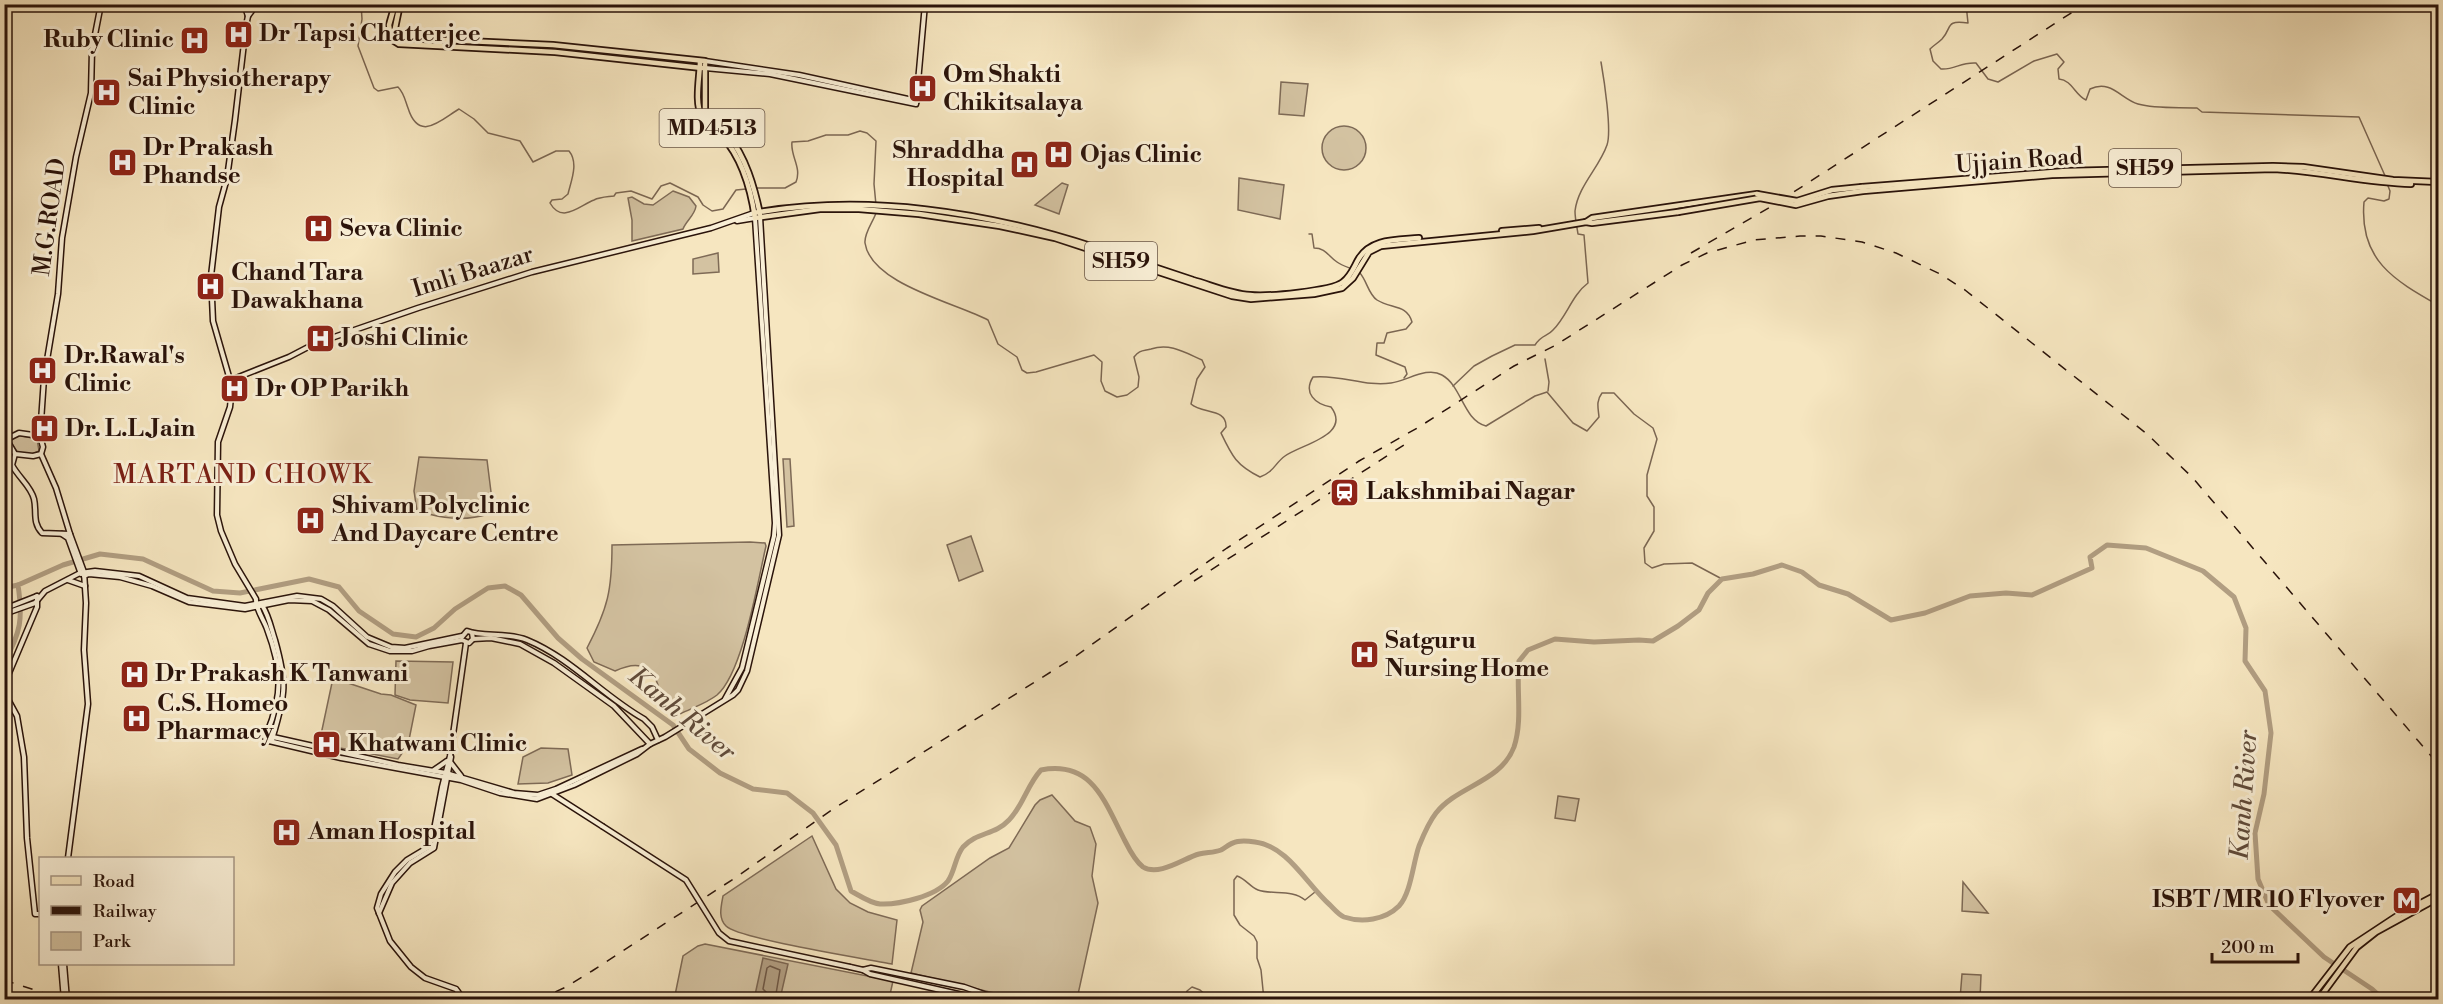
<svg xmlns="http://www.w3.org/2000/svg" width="2443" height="1004" font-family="'Libre Bodoni',serif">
  <rect width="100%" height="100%" fill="#f6e6c0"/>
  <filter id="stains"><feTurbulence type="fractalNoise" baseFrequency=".00333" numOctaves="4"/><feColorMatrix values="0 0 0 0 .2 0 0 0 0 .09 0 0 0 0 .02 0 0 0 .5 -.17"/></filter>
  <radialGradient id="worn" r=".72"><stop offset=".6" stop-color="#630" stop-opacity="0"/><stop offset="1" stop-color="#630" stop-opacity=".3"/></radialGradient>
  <g fill="#d3c2a1" stroke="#7e6a56" stroke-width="1.5">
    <polygon points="1281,82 1308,84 1304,116 1279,114"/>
    <circle cx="1344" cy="148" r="22"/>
    <polygon points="1239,178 1284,185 1280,219 1238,210"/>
    <polygon points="1062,183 1068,185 1059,214 1035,205"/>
    <path d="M673,191l16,6 7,9c-1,9 -10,15 -13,23l-51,12v-21l-4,-22 4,-1 12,7 9,1z"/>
    <polygon points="718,253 719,272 693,274 693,259"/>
    <polygon points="17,435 37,439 39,451 30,455 18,453 10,441 12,437"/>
    <path d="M419,457l68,3 4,32 -3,22c-24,8 -47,4 -71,-3l-3,-20z"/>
    <polygon points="783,459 790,459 794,526 787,527"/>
    <polygon points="971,536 983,571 959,581 947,545"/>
    <path d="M750,542l15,1 1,3c-8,34 -23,127 -49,149 -10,8 -25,13 -37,19l-28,-19 6,-10c-8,-23 -24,-23 -43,-14l-21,-9 -7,-14c21,-40 25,-58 25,-103z"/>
    <polygon points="396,661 453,662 448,703 410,700 395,695"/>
    <polygon points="333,678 381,694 391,695 416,705 408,745 398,759 319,744"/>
    <polygon points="541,748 568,749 572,775 548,783 518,784 523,757"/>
    <polygon points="1052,795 1075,821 1090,827 1096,844 1092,876 1098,903 1077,999 1019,999 911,973 923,922 920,910 922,906 990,858 1009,848 1035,805 1040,800"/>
    <polygon points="1558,796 1579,799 1575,821 1555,818"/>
    <path d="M812,836l24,53 14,14 18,9 29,8 -5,44c-25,-5 -153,-25 -166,-38 -8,-8 -5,-19 -3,-30z"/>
    <polygon points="1963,882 1988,913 1962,911"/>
    <polygon points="705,944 893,981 889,999 674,1000 683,956 698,946"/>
    <polygon points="1962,974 1981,975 1980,999 1960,999"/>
  </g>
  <polygon fill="#b19e82" stroke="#7b6652" stroke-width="1.5" points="763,958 788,964 780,999 755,995"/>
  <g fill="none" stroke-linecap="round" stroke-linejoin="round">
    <polyline stroke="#6e5846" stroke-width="1.5" points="769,1000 768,994 763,989 767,968 770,966 780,970 775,1000"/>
    <g stroke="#7b6652" stroke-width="1.5">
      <path d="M361,4l1,15 -4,27 16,42 4,3 20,-4c6,6 7,13 10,21 11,35 33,12 51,1l15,10 14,14 32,8 13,21 23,-11h13c10,12 2,30 -1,43l-6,5 -10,1 -2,3c12,21 29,3 44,-3 6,-3 13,-3 20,-4l2,-3 15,-2 21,8 9,-13 9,-3 28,14 5,8 9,6 11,-2 13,-19 10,-1"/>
      <path d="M1966,4l2,19c-24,-3 -15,4 -26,16 -4,4 -8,6 -12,10l3,12 8,8c14,1 19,-7 35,-6l12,16 10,3 36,-21 23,-7 7,8 -6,7 1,10c13,1 16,16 27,21l4,-11c21,-10 31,10 48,15 18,5 40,3 59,4l5,4 157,5 27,61"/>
      <path d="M2388,186l2,5 -1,8 -5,2 -16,-3 -4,4c-5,58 30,78 74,103"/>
      <path d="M757,188h28l11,-6c6,-15 -6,-26 -4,-40l16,-1 18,-6h22l12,-4 7,2 9,8 -2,43 2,21"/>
      <path d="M876,213c-3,9 -12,20 -11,30 6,41 91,60 123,77l10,24 19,13 5,13 5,3 9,-1 58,-17 8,7 -1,19 4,10 12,6 10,-2 11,-8 1,-10 -5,-20c5,-7 9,-6 17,-8 19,-6 33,3 51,11l3,7 -8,12 -6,25c11,10 36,4 35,23l-5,6c11,23 15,32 39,44 14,-5 15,-14 25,-21 17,-12 67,-21 46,-49 -16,-3 -28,-14 -18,-30 27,-3 52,10 78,6 16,-2 36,-17 51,-8 20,11 21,45 44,51l49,-30 12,-4 26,31 14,8 12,-14c-1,-10 -3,-16 3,-24h12l20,21 19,14 4,11 -10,36v21l7,11v24l-10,17 1,15 7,5 12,-4 28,-1 30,16"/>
      <path d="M1309,234h3l2,14c12,0 14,8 23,14 4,3 10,5 15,7"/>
      <path d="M1359,272c8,8 9,22 18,28 14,9 30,4 35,22l-6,7 -19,4 -3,10h-7l-1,12 29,12 2,7 -3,4"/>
      <polyline points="1545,359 1549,382 1548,391"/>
      <path d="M1453,386l21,-20 18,-10 23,-11h20c7,-11 12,-8 18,-15 14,-14 19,-35 35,-47l-4,-48 -6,-1c-1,-7 -3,-15 -3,-23 3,-25 24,-43 32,-66 5,-14 -3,-66 -6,-83"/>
      <polyline points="1184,1000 1187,991 1192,987 1200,990 1212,1000"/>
      <path d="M1264,1000l-3,-30 -4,-12v-16l-3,-6 -14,-11 -6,-10v-35l3,-4c9,3 13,11 21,14 14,5 35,-1 47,10l10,-8"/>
    </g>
    <g stroke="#b19e82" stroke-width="5">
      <polyline points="4,588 18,585"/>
      <path d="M4,662c17,-29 19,-44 14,-77l45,-20 37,-11 43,5 70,32 27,2 69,-14 30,8 20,24 34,23 23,3 18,-9 21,-19 33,-21 17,-2 16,9 37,43 24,21 91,66 16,24 31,24 33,16 34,4 26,20 23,32 15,46c9,5 19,12 29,13 19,1 56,-8 68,-23 7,-10 7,-24 15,-34 14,-15 32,-12 46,-27 14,-14 18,-35 32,-50 52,-10 64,33 84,71 4,8 10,20 18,26 16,10 41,-9 56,-13 7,-2 15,-1 22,-4 4,-2 8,-6 12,-7 6,-3 15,-2 22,-1 33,4 52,43 75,63 4,4 9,10 14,12 18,6 41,3 55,-11 12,-13 14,-43 20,-60 4,-10 10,-24 17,-33 21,-27 65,-31 78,-66 9,-27 2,-58 5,-86l9,-11 27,-11 39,3 45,-2 14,1 25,-15 21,-16 9,-17 14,-14 31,-5 29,-9 20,7 17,13 29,9 43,26 34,-7 45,-17 36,-3 26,2 60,-27 -2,-11 17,-12 39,3 57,23 31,26 12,31 -1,33 20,30 6,42 -7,61 -9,39 3,46 11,26 55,52 48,32 12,11"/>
    </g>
    <defs>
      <g id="secondary">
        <polyline points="244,4 248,16"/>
        <path d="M257,4l-9,12 -2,10 -11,94 -8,58 -8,29 -8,69 2,45 19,66 -2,20 -12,35 -1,73 4,16 14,33 21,35c-1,9 8,21 11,30 15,40 16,65 0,104"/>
        <polyline points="705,61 799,75 917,101"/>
        <polyline points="705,68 770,74 916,104 925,4"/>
        <polyline points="231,380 289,357 314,344 418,308 532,272 711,228 754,213"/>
        <polygon points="19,433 40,436 43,447 41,454 33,456 15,454 8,442 9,438"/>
        <polyline points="40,436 44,378 58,294 62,238 76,157 91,93 92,50 101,4"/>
        <path d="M15,454l-3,11c6,12 19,21 22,34 3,13 -2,23 8,34l28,1 14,38 2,31 -2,47 4,54 -20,154"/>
        <polyline points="41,454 56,488 70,534"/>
        <polyline points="62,534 68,538 81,574"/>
        <polyline points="84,576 89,574 120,577 152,586 189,602 245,609 289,600 312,601 329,610 369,644 390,651 412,651 429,646 462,640 469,643 473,639 472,633"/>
        <polyline points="68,580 85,586"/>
        <path d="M262,605c7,11 9,23 13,35 12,43 11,53 -2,96"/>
        <polyline points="4,609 37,596"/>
        <polyline points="4,614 35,603 45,591 80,573 95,571 139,576 187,598 245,606 297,596 321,599 333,606 367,637 391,647 405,648 462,636"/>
        <path d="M462,637l5,-6c16,6 41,1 60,9 44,18 76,56 117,79l8,8 6,13"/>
        <polyline points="473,639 491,638 520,644 554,663 614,706 650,744"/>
        <polyline points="4,685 37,607 37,596"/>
        <polyline points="4,692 17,716 24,757 27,838 35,914 40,914"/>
        <polyline points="725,699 742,668 774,536 775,523 755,218 737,221"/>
        <circle cx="269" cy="737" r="4"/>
        <polyline points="273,737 398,765 446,773 514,793 538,795 556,789 642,749"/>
        <polyline points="269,741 341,758 461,780 500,793 537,799 574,785 637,754 650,744 665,737 733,695 738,690 747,671 779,535 760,217"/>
        <polyline points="451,763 461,776"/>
        <polyline points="434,770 447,761"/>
        <polyline points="552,794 602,826"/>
        <polyline points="379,913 392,883 410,863 434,848 451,757"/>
        <polyline points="850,967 863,970 871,968 964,987 1001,1000"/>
        <polyline points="863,970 870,974 985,1000"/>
        <polyline points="464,1000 456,989 425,978 411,967 390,941 377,908 381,894 395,872 407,860 427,848 432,840 442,787 450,756 466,643"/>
      </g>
      <g id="primary">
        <polyline points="395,4 389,25 391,39 399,44 555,52 702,68"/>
        <path d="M400,4l-6,29 7,5 152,7 152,16v50c3,11 16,16 23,24 18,23 26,51 32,79"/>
        <path d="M700,61c0,16 -6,41 2,56 4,8 14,13 20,19 20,22 29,54 33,82l65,-9h39l60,5 81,12 55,12 177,58 19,3 63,-5 28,-6 11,-10 16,-26 12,-6 152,-15 53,-9 6,-4 165,-24"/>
        <polyline points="1862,187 2066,171 2273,166 2303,167 2393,180 2438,182"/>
        <path d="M1863,191l189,-16 222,-6c46,2 91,14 137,15"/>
        <path d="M754,213c113,-20 233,-1 340,34 33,11 66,22 99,33 18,5 38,14 57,15 16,2 82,-4 93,-13 8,-6 11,-15 15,-22 12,-22 39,-20 61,-22"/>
        <polyline points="1586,222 1592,223 1678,212"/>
        <polyline points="1502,231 1539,228"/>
        <polyline points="2309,1000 2350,947 2400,914 2438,894"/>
        <polyline points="2318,1000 2357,947 2376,932 2438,898"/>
      </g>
    </defs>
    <use href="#secondary" stroke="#2a130a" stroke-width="7"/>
    <use href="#primary" stroke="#2a130a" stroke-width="8"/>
    <use href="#secondary" stroke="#f9efd6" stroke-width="4"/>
    <use href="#primary" stroke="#f6e6c0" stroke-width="4.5"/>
    <g stroke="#2a130a" stroke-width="1.5" stroke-dasharray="10 10" stroke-linecap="butt">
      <polyline points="1691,253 1772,206 2085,4"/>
      <polyline points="1194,581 1410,441"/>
      <polyline points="4,980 53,996 72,1000"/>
      <polyline points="4,992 32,1000"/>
      <polyline points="537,1000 566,987 592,971 738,876 833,809 1073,658 1227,548 1359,461 1419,427 1514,366 1556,345 1682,265 1707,253 1754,240 1800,236 1821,236 1862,242 1896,253 1940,274 1965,290 2147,434 2192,477 2438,764"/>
    </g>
    <defs>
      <g id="secondary-bridge">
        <polyline points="602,826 686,880 719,933 729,941 850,967"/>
        <polyline points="61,964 64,1000"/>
        <polyline points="64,964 67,1000"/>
      </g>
      <g id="primary-bridge">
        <polyline points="1757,194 1797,201 1832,190 1862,187"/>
        <polyline points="1678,212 1760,198 1796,205 1828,196 1863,191"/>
      </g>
    </defs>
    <use href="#secondary-bridge" stroke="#2a130a" stroke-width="7" stroke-linecap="butt"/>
    <use href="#primary-bridge" stroke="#2a130a" stroke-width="8" stroke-linecap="butt"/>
    <use href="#secondary-bridge" stroke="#f9efd6" stroke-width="4"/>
    <use href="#primary-bridge" stroke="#f6e6c0" stroke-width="4.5"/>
  </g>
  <defs>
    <symbol id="hospital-square" viewBox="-11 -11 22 22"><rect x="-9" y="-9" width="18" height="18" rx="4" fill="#8f2418" stroke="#f9efd6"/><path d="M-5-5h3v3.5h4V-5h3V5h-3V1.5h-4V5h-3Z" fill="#fff"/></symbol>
    <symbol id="station-square" viewBox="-11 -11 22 22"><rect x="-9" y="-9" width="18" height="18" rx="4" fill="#8f2418" stroke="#f9efd6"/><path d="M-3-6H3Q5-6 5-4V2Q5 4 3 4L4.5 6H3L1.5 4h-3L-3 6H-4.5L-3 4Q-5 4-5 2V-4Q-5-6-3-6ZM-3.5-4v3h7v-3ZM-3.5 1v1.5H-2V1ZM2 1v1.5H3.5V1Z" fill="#fff"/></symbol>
    <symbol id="metro-square" viewBox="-11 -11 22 22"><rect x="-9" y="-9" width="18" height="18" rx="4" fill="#8f2418" stroke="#f9efd6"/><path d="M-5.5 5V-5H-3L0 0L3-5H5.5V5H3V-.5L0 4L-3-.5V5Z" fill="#fff"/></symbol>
  </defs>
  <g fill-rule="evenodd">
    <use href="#hospital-square" x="222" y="18" width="33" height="33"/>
    <use href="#hospital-square" x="178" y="24" width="33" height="33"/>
    <use href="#hospital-square" x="906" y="72" width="33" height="33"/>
    <use href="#hospital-square" x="90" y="76" width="33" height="33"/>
    <use href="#hospital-square" x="1042" y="138" width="33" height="33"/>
    <use href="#hospital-square" x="106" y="146" width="33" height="33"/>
    <use href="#hospital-square" x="1008" y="148" width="33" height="33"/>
    <use href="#hospital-square" x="302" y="212" width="33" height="33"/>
    <use href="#hospital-square" x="194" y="270" width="33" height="33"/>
    <use href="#hospital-square" x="304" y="322" width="33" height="33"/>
    <use href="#hospital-square" x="26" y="354" width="33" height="33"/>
    <use href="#hospital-square" x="218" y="372" width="33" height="33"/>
    <use href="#hospital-square" x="28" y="412" width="33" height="33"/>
    <use href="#station-square" x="1328" y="476" width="33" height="33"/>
    <use href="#hospital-square" x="294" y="504" width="33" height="33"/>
    <use href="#hospital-square" x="1348" y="638" width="33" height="33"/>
    <use href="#hospital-square" x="118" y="658" width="33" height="33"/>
    <use href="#hospital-square" x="120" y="702" width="33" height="33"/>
    <use href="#hospital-square" x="310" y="728" width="33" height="33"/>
    <use href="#hospital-square" x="270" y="816" width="33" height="33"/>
    <use href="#metro-square" x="2390" y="884" width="33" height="33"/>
  </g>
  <g text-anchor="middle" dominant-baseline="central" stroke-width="6" stroke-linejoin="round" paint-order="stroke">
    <g fill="#f9efd6" stroke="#685547" stroke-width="1.5">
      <rect x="659.5" y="109" width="105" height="38" rx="4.5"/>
      <rect x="2109" y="149" width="72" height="38" rx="4.5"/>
      <rect x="1085" y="242" width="72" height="38" rx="4.5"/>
    </g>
    <g font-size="22" font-weight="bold" fill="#2a130a">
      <text x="712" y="128">MD4513</text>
      <text x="2145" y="168">SH59</text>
      <text x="1121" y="261">SH59</text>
    </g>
    <g font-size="24" font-weight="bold" fill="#2a130a" stroke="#f9efd6" text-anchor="start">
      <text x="259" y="34">Dr Tapsi Chatterjee</text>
      <text x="174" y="40" text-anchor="end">Ruby Clinic</text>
      <text x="943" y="75">Om Shakti<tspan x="943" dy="28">Chikitsalaya</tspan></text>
      <text x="128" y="79">Sai Physiotherapy<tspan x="128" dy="28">Clinic</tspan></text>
      <text x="143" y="148">Dr Prakash<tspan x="143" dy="28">Phandse</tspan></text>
      <text x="1004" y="151" text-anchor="end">Shraddha<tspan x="1004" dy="28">Hospital</tspan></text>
      <text x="1080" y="155">Ojas Clinic</text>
      <text x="340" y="229">Seva Clinic</text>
      <text x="231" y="273">Chand Tara<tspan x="231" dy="28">Dawakhana</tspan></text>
      <text x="341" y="338">Joshi Clinic</text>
      <text x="64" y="356">Dr.Rawal's<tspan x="64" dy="28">Clinic</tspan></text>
      <text x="255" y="389">Dr OP Parikh</text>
      <text x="65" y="429">Dr. L.L.Jain</text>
      <text x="1366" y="492">Lakshmibai Nagar</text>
      <text x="332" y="506">Shivam Polyclinic<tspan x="332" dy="28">And Daycare Centre</tspan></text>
      <text x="1385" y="641">Satguru<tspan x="1385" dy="28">Nursing Home</tspan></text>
      <text x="155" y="674">Dr Prakash K Tanwani</text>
      <text x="157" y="704">C.S. Homeo<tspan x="157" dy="28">Pharmacy</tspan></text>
      <text x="348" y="744">Khatwani Clinic</text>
      <text x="308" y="832">Aman Hospital</text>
      <text x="2385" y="900" text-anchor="end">ISBT / MR 10 Flyover</text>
    </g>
    <g font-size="24" fill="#2a130a" stroke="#f9efd6">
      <text transform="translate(2019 161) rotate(-4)">Ujjain Road</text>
      <text transform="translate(50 217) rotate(-82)">M.G.ROAD</text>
      <text transform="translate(473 272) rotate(-17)">Imli Baazar</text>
    </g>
    <g font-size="26" letter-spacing="1.5" fill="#7a1f14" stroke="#f9efd6">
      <text x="243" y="475">MARTAND CHOWK</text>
    </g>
    <g font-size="26" font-style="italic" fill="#604b3a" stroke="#f9efd6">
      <text transform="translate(682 714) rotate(40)">Kanh River</text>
      <text transform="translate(2244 795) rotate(-86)">Kanh River</text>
    </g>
  </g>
  <rect width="2443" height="1004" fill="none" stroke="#f6e6c0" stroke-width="24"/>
  <rect x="6" y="6" width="2431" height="992" fill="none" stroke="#2a130a" stroke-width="3"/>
  <rect x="12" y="12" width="2419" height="980" fill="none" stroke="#2a130a" stroke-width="1.5"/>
  <rect x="39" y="857" width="195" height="108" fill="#f9efd6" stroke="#a69784" stroke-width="1.5"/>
  <rect x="51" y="876" width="30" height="9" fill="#f6e6c0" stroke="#a69784" stroke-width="1.5"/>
  <text x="93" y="887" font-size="18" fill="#2a130a">Road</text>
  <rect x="51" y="906" width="30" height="9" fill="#2a130a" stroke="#a69784" stroke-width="1.5"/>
  <text x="93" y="917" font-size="18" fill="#2a130a">Railway</text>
  <rect x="51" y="932" width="30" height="18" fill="#d3c2a1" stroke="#a69784" stroke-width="1.5"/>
  <text x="93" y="947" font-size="18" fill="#2a130a">Park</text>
  <path d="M2212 953v9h86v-9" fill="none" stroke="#2a130a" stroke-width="3"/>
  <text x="2221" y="953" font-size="18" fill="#2a130a" stroke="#f9efd6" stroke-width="4.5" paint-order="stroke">200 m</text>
  <rect width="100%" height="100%" filter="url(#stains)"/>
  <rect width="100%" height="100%" fill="url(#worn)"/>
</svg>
